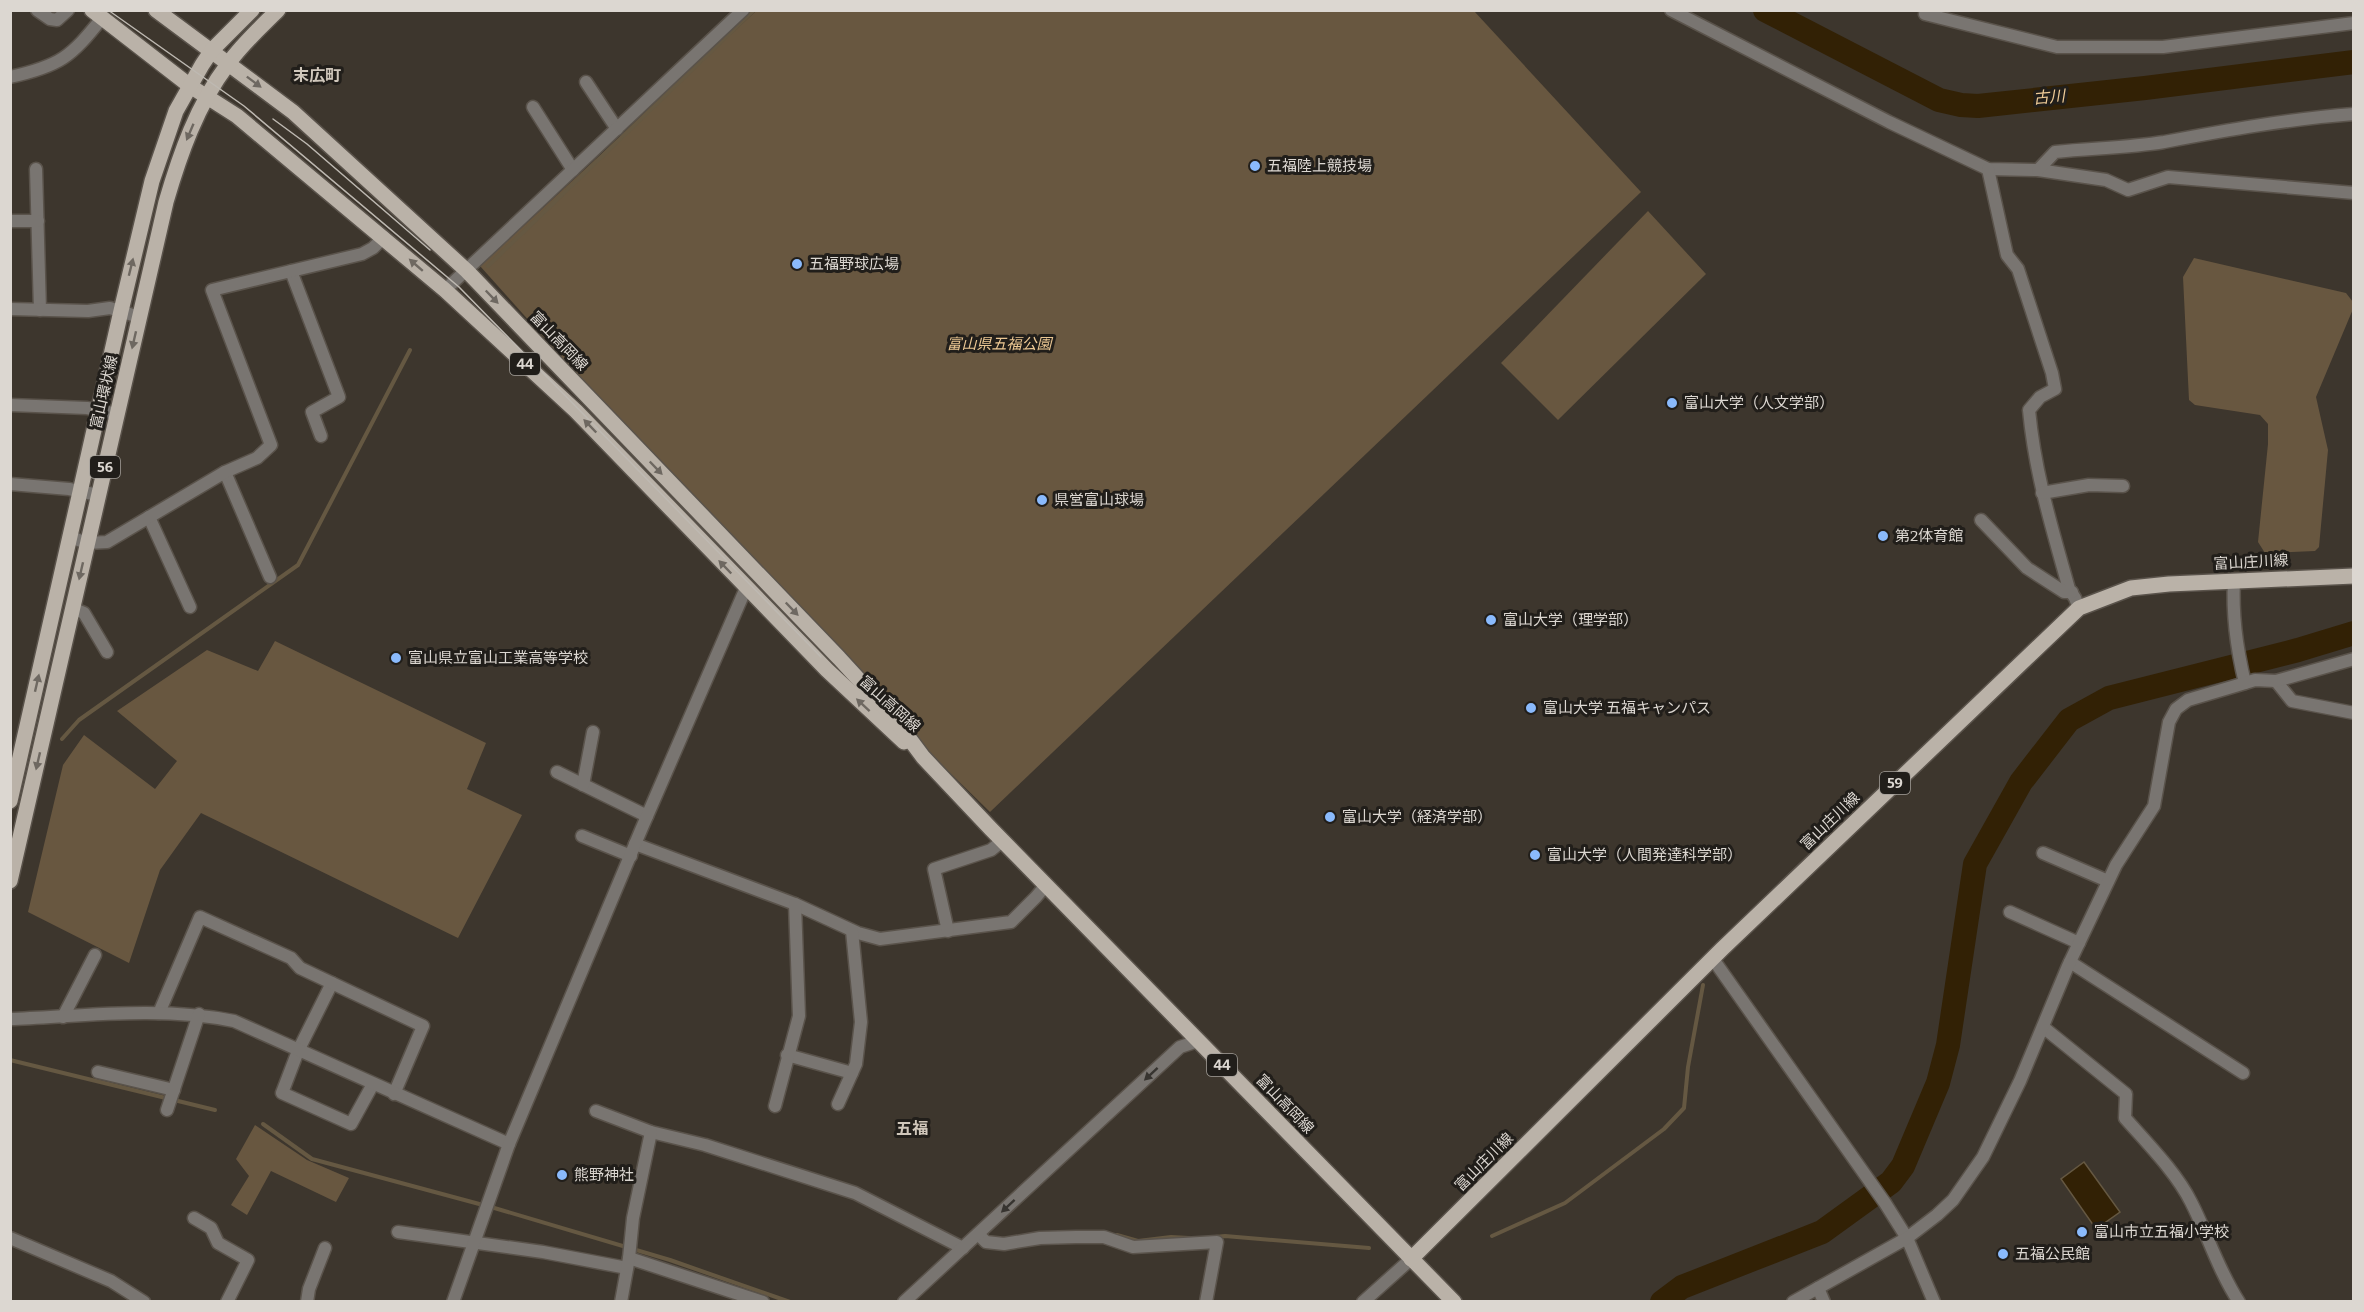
<svg xmlns="http://www.w3.org/2000/svg" width="2364" height="1312" font-family="Bitter,'Noto Sans JP',serif">
  <rect width="100%" height="100%" fill="#3d362d"/>
  <g fill="#685740">
    <polygon points="756,11 1474,11 1641,192 990,812 894,718 726,541 480,266"/>
    <polygon points="1648,211 1706,274 1558,420 1501,363"/>
    <polygon points="2194,258 2346,293 2353,302 2353,309 2316,397 2328,450 2319,547 2315,551 2265,553 2258,542 2268,444 2268,424 2260,415 2195,405 2189,400 2183,277"/>
    <polygon points="275,641 486,743 467,789 522,815 458,938 201,813 160,870 129,963 28,912 63,765 84,735 155,789 177,761 117,711 207,650 258,671"/>
    <polygon points="255,1125 307,1160 349,1178 336,1202 271,1171 247,1215 231,1205 249,1176 236,1159"/>
  </g>
  <polygon fill="#322105" stroke="#655842" stroke-width="1.5" points="2084,1162 2120,1212 2096,1229 2061,1179"/>
  <g fill="none" stroke-linecap="round" stroke-linejoin="round">
    <g stroke="#655842" stroke-width="4">
      <polyline points="488,266 754,10"/>
      <polyline points="62,739 79,720 298,565 410,350"/>
      <polyline points="10,1060 215,1110"/>
      <polyline points="263,1124 312,1159 483,1205"/>
      <polyline points="491,1207 670,1260 790,1302"/>
      <polyline points="1117,1235 1138,1241 1171,1237 1189,1238"/>
      <polyline points="1492,1236 1565,1203 1664,1129 1684,1108 1688,1067 1703,985"/>
      <polyline points="1215,1237 1225,1236 1369,1248"/>
    </g>
    <g stroke="#322105" stroke-width="24">
      <polyline points="1765,10 1939,100 1961,105 1978,106 2145,88 2354,62"/>
      <polyline points="1662,1302 1682,1287 1822,1232 1891,1182 1903,1166 1938,1083 1948,1045 1975,864 2021,782 2069,720 2109,698 2298,650 2354,633"/>
    </g>
    <defs>
      <g id="minor">
        <polyline points="37,10 50,19 57,20 68,10"/>
        <polyline points="1671,10 1889,122 1988,169 2038,170 2106,180 2128,190 2168,177 2354,193"/>
        <polyline points="1927,10 1925,14 2057,47 2163,47 2354,23"/>
        <path d="M10,77c50,-11 61,-20 92,-59"/>
        <polyline points="586,82 617,129"/>
        <polyline points="533,107 573,170"/>
        <polyline points="36,169 40,310"/>
        <path d="M1988,169l19,86 11,14 34,104 3,16 -15,8 -11,13c6,64 23,118 40,179l6,9 4,10"/>
        <path d="M2038,170l17,-18c35,-4 73,-4 109,-10 63,-12 125,-23 190,-28"/>
        <polyline points="10,221 38,221"/>
        <polyline points="291,271 339,397 312,412 321,436"/>
        <polyline points="10,309 88,311 110,308 139,317"/>
        <polyline points="10,405 87,408 117,414"/>
        <polyline points="225,472 270,577"/>
        <polyline points="10,484 69,489 98,495"/>
        <polyline points="2042,493 2089,485 2123,486"/>
        <polyline points="149,517 190,607"/>
        <polyline points="1981,520 2027,568 2064,592 2072,592"/>
        <polyline points="70,537 87,543 107,542 225,472 257,458 271,445 212,290 362,254 373,248 384,237"/>
        <path d="M2234,581c-2,35 3,69 11,102"/>
        <polyline points="72,608 84,613 107,652"/>
        <polyline points="2276,681 2292,701 2354,713"/>
        <polyline points="557,772 647,816"/>
        <polyline points="583,785 593,732"/>
        <polyline points="582,836 631,856"/>
        <polyline points="635,844 795,904 858,933 880,939 1011,922 1036,897 1046,885"/>
        <polyline points="2043,853 2108,881"/>
        <polyline points="2010,912 2079,943"/>
        <polyline points="948,931 934,869 991,850 1002,841"/>
        <polyline points="1713,959 1885,1203 1907,1238 1934,1302"/>
        <polyline points="2070,962 2243,1073"/>
        <polyline points="332,983 298,1051 282,1093 351,1124 373,1084"/>
        <polyline points="159,1013 200,917 291,958 300,968 423,1026 394,1094"/>
        <polyline points="63,1017 95,955"/>
        <path d="M10,1019c74,-3 151,-13 224,2l275,123"/>
        <path d="M2043,1027l83,67 -1,24c22,25 51,54 66,84 17,33 27,68 48,100"/>
        <polyline points="787,1055 852,1073"/>
        <polyline points="98,1072 174,1090"/>
        <polyline points="838,1104 856,1064 861,1022 852,931"/>
        <polyline points="775,1106 799,1016 795,904"/>
        <polyline points="167,1110 199,1014"/>
        <polyline points="596,1111 651,1132 705,1145 855,1193 963,1248"/>
        <polyline points="194,1218 211,1228 218,1243 248,1260 227,1302"/>
        <polyline points="398,1232 543,1252 627,1268"/>
        <polyline points="978,1234 986,1242 1004,1244 1040,1238 1076,1237 1104,1237 1133,1247 1217,1242 1206,1302"/>
        <polyline points="10,1238 111,1281 144,1302"/>
        <polyline points="629,1258 763,1302"/>
        <polyline points="1818,1288 1824,1302"/>
        <polyline points="307,1302 309,1289 325,1248"/>
        <polyline points="453,1302 509,1144 641,830 746,588"/>
        <polyline points="621,1302 629,1258 633,1218 651,1132"/>
        <polyline points="904,1302 1180,1047 1198,1041"/>
        <polyline points="1793,1302 1907,1238 1937,1215 1953,1200 1983,1157 2020,1081 2068,966 2116,865 2154,806 2169,722 2176,709 2188,700 2242,684 2255,680 2276,681 2354,659"/>
      </g>
      <g id="tertiary">
        <polyline points="445,290 743,10"/>
        <polyline points="1363,1302 1411,1259"/>
      </g>
      <g id="primary">
        <polyline points="92,10 190,86 237,116 445,290 576,411 827,670 904,742"/>
        <polyline points="156,10 293,112 467,271 839,658 894,718 923,757 991,829 1454,1302"/>
        <polyline points="10,801 121,311 152,181 176,111 202,65 212,50 252,10"/>
        <path d="M10,881l156,-679c14,-48 31,-97 62,-138 14,-20 33,-37 50,-54"/>
        <polyline points="1411,1259 1722,949 2079,608 2131,588 2169,584 2354,576"/>
      </g>
    </defs>
    <use href="#minor" stroke="#5a534b" stroke-width="15"/>
    <use href="#tertiary" stroke="#5a534b" stroke-width="15"/>
    <use href="#primary" stroke="#5a534b" stroke-width="18"/>
    <use href="#minor" stroke="#797571" stroke-width="12"/>
    <use href="#tertiary" stroke="#797571" stroke-width="12"/>
    <use href="#primary" stroke="#bab2a8" stroke-width="15"/>
    <g stroke="#beb9b2" stroke-width="1.5">
      <polyline points="108,10 244,106 459,287 821,657"/>
      <polyline points="273,119 307,144 430,250"/>
    </g>
  </g>
  <defs><path id="oneway-solid" d="M-6-.8H1V-3.2L6.5 0L1 3.2V.8H-6Z" transform="scale(1.5)"/></defs>
  <g fill="#6e6861">
    <use href="#oneway-solid" transform="translate(254 82) rotate(37)"/>
    <use href="#oneway-solid" transform="translate(190 132) rotate(113)"/>
    <use href="#oneway-solid" transform="translate(416 265) rotate(-139)"/>
    <use href="#oneway-solid" transform="translate(131 267) rotate(-76)"/>
    <use href="#oneway-solid" transform="translate(492 297) rotate(46)"/>
    <use href="#oneway-solid" transform="translate(134 340) rotate(103)"/>
    <use href="#oneway-solid" transform="translate(590 426) rotate(-134)"/>
    <use href="#oneway-solid" transform="translate(656 468) rotate(46)"/>
    <use href="#oneway-solid" transform="translate(725 567) rotate(-134)"/>
    <use href="#oneway-solid" transform="translate(81 571) rotate(103)"/>
    <use href="#oneway-solid" transform="translate(792 609) rotate(46)"/>
    <use href="#oneway-solid" transform="translate(37 683) rotate(-77)"/>
    <use href="#oneway-solid" transform="translate(863 705) rotate(-137)"/>
    <use href="#oneway-solid" transform="translate(38 761) rotate(103)"/>
  </g>
  <g fill="#373430">
    <use href="#oneway-solid" transform="translate(1151 1074) rotate(137)"/>
    <use href="#oneway-solid" transform="translate(1008 1206) rotate(137)"/>
  </g>
  <g fill="#8abafc" stroke="#211e1a" stroke-width="2">
    <circle cx="1255" cy="166" r="6"/>
    <circle cx="797" cy="264" r="6"/>
    <circle cx="1672" cy="403" r="6"/>
    <circle cx="1042" cy="500" r="6"/>
    <circle cx="1883" cy="536" r="6"/>
    <circle cx="1491" cy="620" r="6"/>
    <circle cx="396" cy="658" r="6"/>
    <circle cx="1531" cy="708" r="6"/>
    <circle cx="1330" cy="817" r="6"/>
    <circle cx="1535" cy="855" r="6"/>
    <circle cx="562" cy="1175" r="6"/>
    <circle cx="2082" cy="1232" r="6"/>
    <circle cx="2003" cy="1254" r="6"/>
  </g>
  <g text-anchor="middle" dominant-baseline="central" stroke-width="6" stroke-linejoin="round" paint-order="stroke">
    <g fill="#211e1a" stroke="#a4a09a" stroke-width="1.5">
      <rect x="510" y="353" width="30" height="22" rx="4.5"/>
      <rect x="90" y="456" width="30" height="22" rx="4.5"/>
      <rect x="1880" y="772" width="30" height="22" rx="4.5"/>
      <rect x="1207" y="1054" width="30" height="22" rx="4.5"/>
    </g>
    <g font-size="14" font-weight="bold" fill="#dcd7d1">
      <text x="525" y="364">44</text>
      <text x="105" y="467">56</text>
      <text x="1895" y="783">59</text>
      <text x="1222" y="1065">44</text>
    </g>
    <g font-size="15" fill="#dcd7d1" stroke="#211e1a" text-anchor="start">
      <text x="1267" y="166">五福陸上競技場</text>
      <text x="809" y="264">五福野球広場</text>
      <text x="1684" y="403">富山大学（人文学部）</text>
      <text x="1054" y="500">県営富山球場</text>
      <text x="1895" y="536">第2体育館</text>
      <text x="1503" y="620">富山大学（理学部）</text>
      <text x="408" y="658">富山県立富山工業高等学校</text>
      <text x="1543" y="708">富山大学 五福キャンパス</text>
      <text x="1342" y="817">富山大学（経済学部）</text>
      <text x="1547" y="855">富山大学（人間発達科学部）</text>
      <text x="574" y="1175">熊野神社</text>
      <text x="2094" y="1232">富山市立五福小学校</text>
      <text x="2015" y="1254">五福公民館</text>
    </g>
    <g font-size="15" fill="#dcd7d1" stroke="#211e1a">
      <text transform="translate(559 341) rotate(46)">富山高岡線</text>
      <text transform="translate(104 392) rotate(-77)">富山環状線</text>
      <text transform="translate(2251 562) rotate(-3)">富山庄川線</text>
      <text transform="translate(890 704) rotate(42)">富山高岡線</text>
      <text transform="translate(1830 821) rotate(-44)">富山庄川線</text>
      <text transform="translate(1285 1104) rotate(46)">富山高岡線</text>
      <text transform="translate(1484 1162) rotate(-45)">富山庄川線</text>
    </g>
    <g font-size="15" font-style="italic" fill="#ebc793" stroke="#211e1a">
      <text x="999" y="344">富山県五福公園</text>
    </g>
    <g font-size="16" font-weight="bold" fill="#d0c7bb" stroke="#211e1a">
      <text x="317" y="75">末広町</text>
      <text x="912" y="1128">五福</text>
    </g>
    <g font-size="16" font-style="italic" fill="#eeca96" stroke="#211e1a">
      <text transform="translate(2049 97) rotate(-5)">古川</text>
    </g>
  </g>
  <rect width="2364" height="1312" fill="none" stroke="#dcd7d1" stroke-width="24"/>
</svg>
